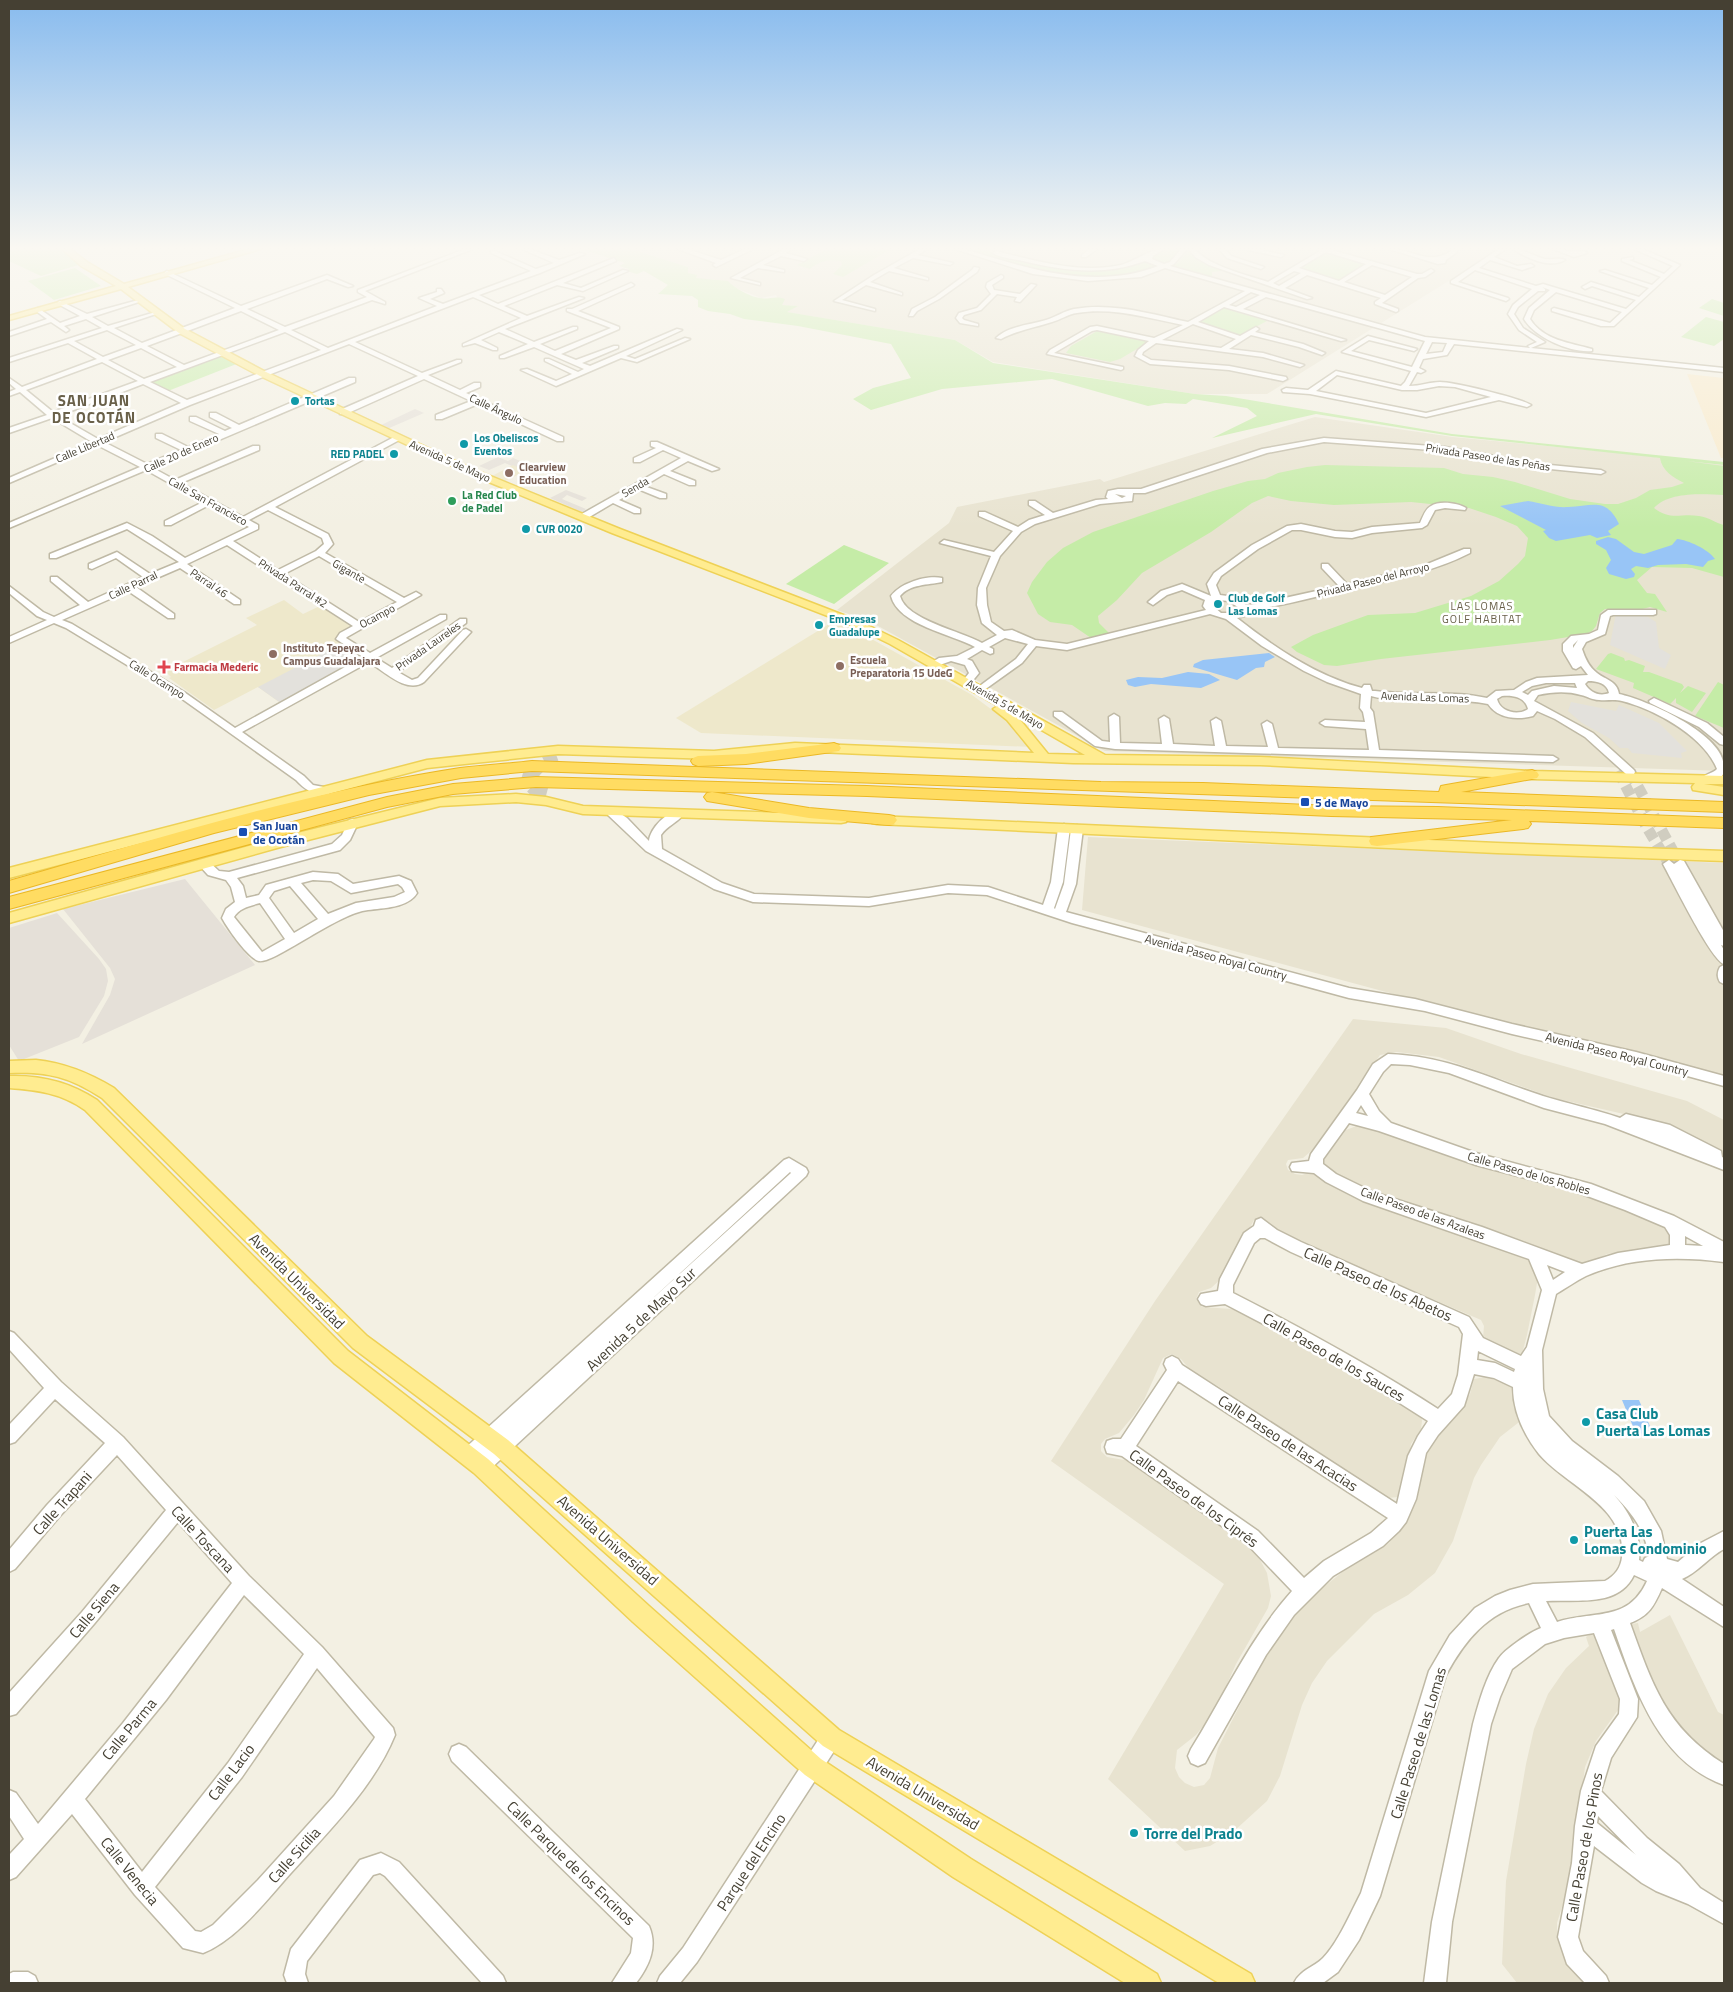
<svg xmlns="http://www.w3.org/2000/svg" width="1733" height="1992" font-family="'Titillium Web',sans-serif">
  <rect width="100%" height="100%" fill="#f3f0e3"/>
  <g fill="#e8e3d0">
    <polygon points="631,249 1500,249 1267,394 1195,394 993,362 955,340 786,312 797,306 781,305 776,295 761,298 713,279 706,280 696,278 688,274 688,267"/>
    <polygon points="1315,417 1453,437 1610,452 1724,465 1724,771 1105,751 869,621 837,610 949,523 957,507 1100,479 1104,482"/>
    <polygon points="1088,837 1724,863 1724,1083 1082,910"/>
    <polygon points="1353,1019 1446,1028 1521,1054 1687,1101 1724,1120 1724,1156 1663,1123 1554,1098 1439,1057 1397,1052 1380,1055 1317,1146 1303,1158 1288,1160 1286,1164 1288,1170 1295,1174 1302,1175 1308,1173 1318,1175 1531,1259 1538,1277 1535,1295 1527,1335 1522,1354 1518,1358 1483,1338 1484,1326 1481,1320 1303,1243 1281,1233 1267,1222 1259,1219 1254,1220 1222,1278 1211,1288 1199,1292 1196,1299 1202,1307 1232,1309 1252,1318 1369,1383 1421,1414 1422,1421 1421,1429 1411,1444 1405,1481 1399,1497 1387,1498 1276,1428 1221,1388 1190,1370 1181,1359 1172,1354 1163,1358 1144,1400 1134,1415 1119,1433 1105,1439 1101,1444 1101,1451 1107,1457 1130,1461 1220,1525 1257,1554 1267,1573 1271,1596 1268,1608 1236,1664 1215,1711 1196,1735 1177,1750 1175,1768 1179,1777 1185,1783 1194,1787 1204,1785 1210,1778 1218,1748 1261,1664 1292,1618 1316,1593 1350,1566 1389,1543 1406,1521 1417,1500 1427,1450 1459,1411 1470,1394 1474,1379 1485,1377 1505,1383 1514,1390 1523,1419 1500,1437 1481,1465 1474,1478 1453,1541 1435,1573 1408,1595 1374,1614 1327,1661 1312,1683 1302,1705 1280,1776 1267,1801 1233,1832 1210,1846 1185,1851 1108,1779 1224,1584 1051,1461 1155,1301"/>
    <polygon points="1359,1125 1384,1132 1440,1153 1592,1195 1670,1228 1674,1244 1607,1254 1584,1265 1401,1202 1356,1183 1331,1171 1324,1163 1324,1160 1346,1130"/>
    <polygon points="1670,1615 1718,1712 1724,1715 1724,1767 1705,1754 1669,1719 1629,1631 1632,1624 1638,1623 1640,1632"/>
    <polygon points="1591,1634 1596,1636 1623,1703 1596,1741 1585,1767 1575,1848 1567,1891 1557,1923 1557,1934 1566,1956 1592,1983 1517,1983 1502,1964 1506,1881 1526,1764 1534,1729 1548,1694 1566,1668 1589,1646 1586,1637"/>
  </g>
  <polygon fill="#f8eacb" points="1687,374 1724,378 1724,458 1721,458"/>
  <g fill="#e5e0d8">
    <polygon points="415,409 424,413 387,429 379,426"/>
    <polygon points="498,457 508,461 513,458 525,463 516,468 505,463 489,470 479,466"/>
    <polygon points="566,490 587,498 582,501 567,495 562,499 586,509 582,512 550,498"/>
    <polygon points="185,879 255,965 82,1044 110,995 115,979 110,968 63,909"/>
    <polygon points="57,913 99,959 106,969 108,981 104,996 79,1037 19,1061 9,1045 9,928"/>
  </g>
  <g fill="#eee8cb">
    <polygon points="513,465 526,471 505,481 492,476"/>
    <polygon points="284,600 303,614 322,605 355,626 337,635 343,642 335,647 358,662 282,704 258,687 214,710 169,678 171,677 168,674 164,676 161,673 257,625 246,618"/>
    <polygon points="834,621 868,637 972,695 1007,721 1032,747 701,733 676,718"/>
  </g>
  <g fill="#c5eca7">
    <polygon points="9,249 64,249 82,264 41,276 9,261"/>
    <path d="M581,249h50l57,18v6l9,2 -1,3 32,3c6,7 23,16 32,17 10,2 14,-3 25,1l-3,6 16,1 -11,6 168,28 38,23 202,31 31,2 226,38 272,28v3l-38,-4 38,5v29c-20,-1 -55,-4 -70,13 17,13 26,5 45,8 10,1 18,8 25,9v52l-32,-9 -40,-1 -15,13 10,13 8,1 12,18 -17,-5 -11,3 -34,-1 -5,4 -4,13 -4,5 -6,3 -36,6 -169,19 -44,7 -13,-1 -27,-13 -6,-5 22,-12 55,-20 47,-2 56,-17 28,-15 19,-17 7,-8 3,-18 -11,-12 -21,-9 -27,-9 -58,-6 -77,3 -43,-4 -23,-5 -16,7 -41,29 -69,41 -25,27 -19,16 1,7 10,10 -18,5 -19,-13 -22,-3 -12,-8 -11,-21 5,-11 15,-20 16,-14 30,-16 120,-41 35,-10 17,-2 13,-6 29,-6 18,-2 119,3 19,6 30,3 22,5 55,17 35,5h13l18,-6 14,-8 22,-3 12,-4c-11,-6 -22,-12 -24,-25l-208,-22 -136,-22 -104,24 45,-22 -10,-8 -54,-9 -7,5 -21,-1 -17,3 -96,-27 -110,10 -71,21 -18,-11 20,-11 38,-10 -20,-34 -93,-18 -54,-7 -14,-5 -22,-3 -10,-4v-7l-6,-4 -34,-2 10,-9 -24,-14 -7,3 -10,-3 2,-2 -10,-3 6,-3z"/>
    <path d="M827,249h64l-48,28 -10,-3 9,-9 -1,-4c-13,-2 -21,0 -31,8l-13,-4z"/>
    <polygon points="962,249 977,249 1067,268 1113,269 1151,259 1165,249 1183,249 1170,263 1139,274 1101,278 1035,272"/>
    <polygon points="1188,251 1199,261 1220,269 1221,271 1212,272 1212,278 1172,266 1178,263"/>
    <polygon points="1326,252 1368,263 1339,281 1298,269"/>
    <polygon points="75,268 101,286 54,300 28,281"/>
    <polygon points="1712,299 1724,303 1724,316 1699,308"/>
    <polygon points="1224,308 1267,321 1240,335 1198,322"/>
    <polygon points="1706,317 1724,322 1724,339 1714,346 1681,337"/>
    <polygon points="1099,330 1144,340 1147,343 1120,359 1110,362 1066,353 1071,346"/>
    <polygon points="220,354 239,363 168,391 146,381"/>
    <polygon points="844,545 889,563 834,604 786,584"/>
    <polygon points="1611,653 1624,658 1625,661 1629,660 1645,666 1643,672 1649,672 1682,684 1684,687 1680,693 1688,686 1706,693 1692,712 1676,703 1676,698 1670,704 1633,688 1634,683 1596,669 1608,654"/>
    <polygon points="1718,682 1724,685 1724,728 1695,716"/>
  </g>
  <g fill="#e3e1dc">
    <polygon points="1616,613 1648,617 1656,622 1659,648 1671,655 1665,669 1610,645"/>
    <polygon points="335,647 358,662 282,704 258,687"/>
    <polygon points="1571,702 1616,711 1619,705 1659,723 1687,751 1681,753 1682,758 1632,753 1628,748 1620,748 1609,738 1582,723 1568,711"/>
  </g>
  <g fill="#98c5f6">
    <path d="M1528,501c13,2 27,7 40,6 23,0 38,-11 51,17l-11,7 3,4 -14,3 -7,-3 -34,6 -7,-3 -6,-7 3,-1 -46,-24z"/>
    <path d="M1608,537l8,2 18,13 10,2 28,-9 5,-6c11,1 31,10 38,20l-7,2 -5,6 -17,-3 -28,1 -10,3 -12,-2 -5,3 4,5 -1,3 -8,2 -17,-5 -3,-6 5,-8 -5,-10 -10,-6v-3z"/>
    <polygon points="1269,653 1275,657 1265,662 1264,667 1256,668 1237,680 1193,667 1194,664 1203,660"/>
    <polygon points="1188,672 1209,674 1220,680 1201,688 1151,684 1135,687 1128,685 1126,680 1138,677 1162,678"/>
    <polygon points="1622,1400 1639,1400 1654,1436 1637,1436"/>
  </g>
  <g fill="none" stroke-linecap="round" stroke-linejoin="round">
    <g stroke="#d0cdc0" stroke-width="11" stroke-dasharray="11 5.5" stroke-linecap="butt">
      <polyline points="1618,771 1646,826 1669,864"/>
      <polyline points="1630,772 1680,864"/>
    </g>
    <path stroke="#d0cdc0" stroke-width="16" stroke-dasharray="16 8" stroke-linecap="butt" d="M547,792l-11,-3 -7,-7c2,-16 14,-20 28,-25"/>
    <defs>
      <g id="minor">
        <path d="M465,249h8l-108,42 20,11v2l-13,-4 -81,30 37,18 109,-42 -18,-8 18,-6v-3h4l3,4 -14,6 13,5 88,-33 -40,-18v-2h4l41,18 18,-6 -32,-14h8l29,11 21,-7 5,1 -45,19 -61,22 19,9 116,-46 2,3 -53,22 18,5 42,-18 5,1 -45,20 -26,-6 -53,21 23,10 52,-19 5,1 -79,31 29,13 39,-15h4v2l-37,15 15,7 56,-23 -44,-17v-2h5l59,-26 3,2 -1,1 -55,25 41,16v2l-58,25 15,6 38,-14h4v2l-36,15 8,3 87,-37 5,1 -56,26 9,3 50,-21 5,1 -53,23 -16,-4 -65,28 -35,-16 6,-1 29,12 16,-7 -27,-13v-2h4l29,13 6,-3 -50,-22 -30,11h-4v-2l28,-12 -29,-12 -18,8 16,8v2h-4l-18,-7 -12,3v-2l58,-26 -48,-21 -118,45 67,31 35,-13h4v2l-33,13 32,15 14,-7h6v4l-14,6 97,44v4h-6l-79,-37 -36,15h-6v-4l35,-14 -47,-22 -78,35h-6v-4l78,-34 -69,-32 -159,61 -86,37 43,22 34,-14 -25,-12v-4h6l26,13 31,-13 -29,-13v-4h6l29,14 7,-3 -22,-11v-4h6l23,12 110,-47h6v4l-202,86 22,12 78,-34h6v4l-78,33 62,34 153,-81 7,2 -128,69 53,27 5,10 -8,9 79,45 12,-6 5,3 -74,42 -1,1 24,15 70,-38h6v4l-70,39 16,10 68,-49h6v4l-68,49 14,8 6,-2 45,-48 3,-1 5,3 -47,50c-17,12 -39,-10 -55,-20l-127,70 62,44 9,9 16,3 1,3 -1,3c-14,2 -24,-4 -33,-14l-118,-84 -112,-68 -12,-5 -45,20v-6l38,-17 -10,-4 -28,-23v-7l34,26 11,5 26,-12 -29,-24v-4h6l31,25 55,-25 -27,-19 -24,11 -3,-1v-4l28,-12 33,22 29,-12 -52,-33 -71,29h-6v-4l77,-31 25,13 33,22 64,-31 -40,-22 -38,20h-6v-4l38,-19 -57,-32 -137,58v-5l131,-56 -43,-22 -88,38v-5l83,-36 -40,-24 -43,15v-5l38,-13 -27,-23 -11,4v-4l7,-3 -7,-6v-5l13,9 75,-28 -29,-16 -59,19v-4l93,-30 -16,-9 -22,7 5,4 -3,2 -15,-10 -42,14v-4l38,-13 -11,-8v-2l2,-1 22,15 20,-7 -22,-12v-2l2,-1 27,13 55,-15v2l-50,16 16,9 51,-15v2l-45,15 28,15 93,-35 -70,-34v-2l2,-1 74,35 86,-31 26,11 -5,1 -21,-8 -80,30 38,18 82,-30 -9,-5v-2zM241,311l38,19 -95,35 -37,-19zM107,330l29,15 -33,12 -29,-16zM285,332l36,18 -134,50 -37,-18zM141,348l36,19 -33,12 -36,-19zM102,362l36,19 -85,31 -27,-22zM143,384l38,19 -83,36 -40,-23 47,-18 15,9h6v-4l-14,-7zM268,510l54,28 2,6 -8,7 -38,19 -45,-29 25,-12v-4l-9,-5zM227,545l126,81 -13,7 -4,6 27,18 -128,71 -51,-36 -112,-68 -10,-4 66,-29 40,27h6v-4l-38,-27 44,-19 54,36h6v-4l-53,-36zM319,556l78,46 -38,20 -75,-48z"/>
        <polygon points="678,249 687,249 721,260 745,249 753,249 716,267 713,265 716,263"/>
        <polygon points="784,249 792,249 786,253 807,259 804,261 781,256 763,265 784,270 784,272 758,268 740,278 760,283 760,285 731,278"/>
        <polygon points="920,249 927,249 918,255 953,263 950,265 913,258 894,268 928,278 928,280 889,271 870,282 902,293 902,295 866,285 842,300 875,309 875,311 834,301 874,275"/>
        <path d="M955,249h9c62,19 131,42 194,17l-13,-5c-40,15 -81,10 -122,0 -10,-2 -22,-3 -30,-8l3,-2c40,10 84,23 125,14 15,-4 28,-16 43,-16l-11,7 -1,3 12,5 6,-2 11,-13h6l-13,15 -4,2 255,71 105,11 -2,-2 9,-4 -18,-12 -11,-16 5,-9 19,-16 -57,-19 -17,12 50,16 1,1 -3,2 -55,-18v-2l48,-32h7l-12,8 23,9 14,-2 3,2 -12,4 -32,-10 -11,8 57,18 7,-2 83,25 10,-9 -44,-14 -7,3 -3,-2 9,-5 48,15 10,-9 -49,-17 5,-1 47,15 9,-8 -39,-16v-2l11,-2v2l-4,1 35,14 9,-8 -39,-17h8l38,16 -66,61h-13l-49,-15v-2l2,-1 56,15 12,-11 -66,-20 -22,18 -4,9c13,21 40,24 62,30v2c-21,2 -57,-13 -68,-32l5,-11 21,-18 -8,-3 3,2v2h-7l-20,16 -4,7 9,14 22,14 -14,6 193,20v4l-270,-28 -7,11 -24,4 -4,9 6,3 -4,2 -4,-1 -8,14c11,0 21,-4 31,-4 14,0 80,16 91,23l-4,2 -28,-7 -73,17 -116,-23 -27,-2 -1,-2 4,-2 22,2 28,-19 65,15 4,-4 6,-11 -69,-19 26,-16 49,13 -3,2 -45,-11 -18,11 61,16 13,-26 -159,-44 -23,12 103,31 -5,1 -117,-34 -26,15 42,14 16,-9 3,2 -4,3 48,12 22,9 -3,2 -23,-8 -48,-12 -22,14 34,4 41,12 -4,2 -37,-10 -107,-14 -13,9 -1,3 9,5 78,6 57,11 1,2 -4,2 -54,-11 -79,-6 -15,-8 3,-6 11,-9 -52,-11 -5,1 -38,22 69,14v2l-2,1 -74,-16 3,-4 40,-23 7,-1 57,12 29,-13c-35,-7 -71,-18 -106,-12 -9,1 -17,7 -25,9 -18,6 -34,8 -51,17l-5,-1c13,-12 33,-13 50,-18 10,-3 18,-9 28,-11 38,-7 77,5 114,13l57,-31 -80,-23 -24,9 -53,4 -55,-7zM1251,292l9,3 -24,12 -7,-2zM1193,324l43,15 -15,9 -59,-8zM1432,342l15,1 -4,9 -17,2zM1337,375l65,15h15l22,-4 16,1 36,10 -65,16 -110,-22z"/>
        <polygon points="1090,249 1097,249 1086,257 1082,257 1082,255"/>
        <path d="M1189,249h6c13,17 52,26 73,33l52,-31 -2,-2h10l89,25h5l9,-5 3,2 -9,6 -7,1 -36,25 16,6v2l-2,1 -21,-8v-2l6,-4 -74,-23 -22,13 27,10 -5,1 -98,-34 -14,-8zM1326,252l40,12 -27,17 -40,-13zM1372,265l40,12 -27,18 -41,-13zM1294,271l7,2 -22,13 -6,-3z"/>
        <polygon points="1219,249 1225,249 1231,256 1264,267 1261,269 1227,258"/>
        <polygon points="1243,249 1257,249 1284,255 1281,257"/>
        <path d="M1389,249c25,0 39,17 62,2v-2h6v3l-11,8 -1,3 -7,1z"/>
        <path d="M1513,249c12,0 20,7 32,10 7,1 15,-2 20,1 -15,9 -39,-2 -52,-11z"/>
        <path d="M1553,249c11,0 20,4 31,2l3,2 -13,4z"/>
        <polygon points="974,267 979,268 977,272 939,299 917,311 913,316 909,316 912,309 935,297 972,270"/>
        <polygon points="1001,275 1003,276 1003,278 992,285 994,290 1020,294 1031,284 1036,285 1020,302 1015,301 1017,297 997,294 981,310 964,315 962,318 964,320 978,324 978,326 960,323 956,318 959,313 977,308 991,294 986,287 987,283"/>
        <path d="M1324,438l121,9 95,17 61,6 4,2 -4,2 -61,-6 -95,-17 -121,-9 -57,11 -122,40h-12l-1,8 -32,3 -65,20 -14,8 -21,24 -14,32 1,17 4,17 13,9 8,-1 23,10 32,4 139,-34 -3,-4 2,-6 -23,-10 -15,5 -14,10 -5,-3 13,-11 21,-7 29,12 -4,-12 7,-11 38,-28 35,-19 14,-2 34,7 17,1 20,-5 48,-4c3,-6 5,-14 11,-17 8,-6 28,-3 35,2l-1,2 -20,-2 -10,2 -8,15 -5,3 -50,5 -20,5 -17,-1 -34,-7h-9l-34,19 -37,27 -5,9 4,10 15,2 11,8 11,-1 82,-18 -17,-18v-4h6l19,20 73,-17 44,-18h6v4c-39,20 -82,27 -125,37 -32,7 -64,17 -98,20l-3,6 -7,2c37,29 79,58 125,70l2,-3h6l2,6h3c37,5 75,-1 112,7l9,-7 18,-1 12,-8 11,-4 51,-3 -7,-9 -5,3 -3,-1 -10,-17v-7l8,-8 18,-2 9,-4 3,-15 7,-5h48v4l-3,1h-40l-3,1 -5,18 -19,8 -4,7c3,9 7,18 15,24 9,7 20,8 22,21 28,6 105,40 105,73 0,4 0,8 -4,11 -4,3 -13,5 -18,3l-1,-2c3,-5 11,-5 16,-10 -13,-33 -63,-60 -95,-68 -8,-2 -15,0 -23,-1 -7,0 -12,-4 -18,-5 -14,-4 -29,-3 -43,0l-4,6 59,32 41,37 1,2 -1,2h-8l-41,-37 -30,-18 -18,-8 -4,5c-16,4 -35,3 -45,-12 -38,-8 -79,2 -117,-8l-1,12 3,4 6,38 174,6 5,3 -5,3 -438,-13 -20,-3 -41,-30v-4h8l40,29 8,1 -1,-25 5,-3 5,3 1,26 42,1 -3,-25 5,-3 5,3 4,25 42,2 -4,-25 5,-3 5,3 5,25 42,1 -6,-23 5,-3 5,3 6,24 91,2 -3,-21 -41,-3 -5,-3 5,-3 40,2 -2,-10 -3,-4 1,-14 -34,-12 -23,-11 -42,-25 -36,-27 -16,-5 -143,36 -31,-4 -14,17 -42,30 -3,-1v-4l39,-29 12,-15 -23,-6 -16,9 4,2v4l-3,1 -8,-4 -15,9 5,2 7,12 -9,11h-6l-2,-2 7,-9 -4,-8 -14,-4 -17,6 -5,-3 10,-6 18,-2 18,-9c-23,-13 -77,-22 -84,-51 10,-13 35,-21 51,-18v4c-14,3 -32,2 -42,14 6,24 61,35 82,47l15,-8 -15,-12 -5,-18 1,-17 13,-32 -51,-13 4,-3 50,12 19,-21 -34,-15v-4h6l33,15 11,-7 16,-5 -16,-10v-4h6l18,12 43,-13 12,-1 -2,-2 2,-6 10,-2h23l121,-40zM1115,494l11,2 -4,2zM1217,600l12,1 10,7 -4,5h-14l-8,-7v-4zM1578,640l-5,8v-3zM1588,681c9,0 19,2 21,12 -10,4 -19,-1 -24,-9zM1546,683h29l2,5 -23,-2 -22,5 -4,4 -6,-3 10,-6zM1502,696c11,-1 23,1 26,13 -10,7 -28,3 -31,-10z"/>
        <polygon points="651,442 657,442 719,469 712,471 688,461 670,471 695,481 695,485 689,485 664,474 644,486 666,494 666,498 660,498 638,489 619,500 640,509 640,513 634,513 613,503 586,519 580,519 580,515 681,458 663,450 640,462 634,462 634,458 656,448 651,446"/>
        <polygon points="1654,698 1707,723 1724,737 1724,745 1720,744 1699,727 1650,703 1649,701"/>
        <path d="M612,808l15,10 22,23c1,-13 20,-33 34,-30l1,3c-6,8 -17,12 -23,21l1,14 60,34 32,11 115,4 79,-13 40,2 55,18 8,-23 7,-54 6,-4 6,4 -7,54 -9,26 1,1 9,-25 7,-55 6,-4 6,4 -7,55 -10,28 283,76 66,11 97,25 124,28 88,24v10l-88,-24 -124,-28 -87,-23 -76,-13 -277,-75 -85,-28 -39,-2 -79,13 -116,-4 -39,-13 -68,-38 -38,-36 -1,-3z"/>
        <path d="M353,819l5,4 -8,17 -10,10 -103,28 6,8 3,12 13,-3 7,-10 47,-13 25,2 15,10 46,-8 12,5 6,12c-9,15 -34,15 -49,17 -30,3 -94,54 -109,51 -11,-3 -31,-32 -37,-43l4,-9 9,-7 -4,-15 -5,-7 -18,-5 -10,-11 2,-3h8l11,10 10,1 103,-28 10,-9 7,-15zM313,880l18,1 20,12 47,-9 4,3 3,5 -11,5 -38,6 -28,11 -27,-31zM290,886l28,33 -24,14 -25,-35 5,-7zM260,903l25,36 -23,13 -28,-35c5,-9 16,-11 26,-14z"/>
        <path d="M1669,860l5,4 6,-4 4,1 40,71v14l-3,-1 3,5v14c-13,-4 -52,-84 -61,-100z"/>
        <path d="M1724,965v19l-4,-2c-3,-5 -3,-10 0,-15z"/>
        <path d="M1388,1054c59,2 100,24 155,42 25,8 52,13 77,22l6,-4 44,11 51,26 1,6 2,1v12l-119,-46 -61,-16 -95,-35 -39,-8 -19,-1 -8,8 -14,22 10,17 12,12 85,30 115,31 83,32 50,26v20c-45,-6 -95,-5 -138,14 -10,5 -20,12 -30,18l-14,56 1,39 6,27 23,25 46,35 26,25 17,30 6,28 11,3 21,-18 25,-13v18c-15,8 -27,24 -42,30l42,28v20l-62,-39c-8,18 -13,28 -32,35 22,61 36,105 94,141v21c-66,-24 -89,-96 -110,-156l-3,1 27,69 -1,18 -26,41 -10,33 46,47 32,26 21,24 24,15v21l-36,-20 -32,-13 -14,-8 -48,-37 -16,91 5,14 23,25 3,7h-24l-18,-19 -9,-27 14,-74 3,-37 6,-35 15,-45 23,-32 1,-15 -26,-66 -30,5 -19,6 -33,25 -12,28 -9,27 -39,198 -6,61h-22l8,-61 41,-198c6,-22 13,-48 26,-66 6,-9 31,-26 42,-30l-12,-25c-41,8 -64,37 -83,72l-66,221 -21,44 -21,32 -15,11h-29c6,-13 20,-16 29,-25 15,-15 28,-46 38,-65l68,-222 21,-36 25,-27 20,-12 15,-6 23,-6 72,-3c10,-5 16,-14 17,-24 5,-51 -56,-71 -83,-103 -15,-19 -26,-43 -26,-67l-19,-9 -20,-4 -10,32 -26,29 -12,18 -10,46 -10,23 -7,9 -16,15 -50,30 -39,39 -28,40 -61,108 -7,3 -7,-3 -3,-7 3,-7c33,-53 59,-111 101,-158l-46,-48 -124,-87 -15,-3 -2,-6 2,-6 6,-2h8l46,-69 -3,-6 2,-5 6,-3 6,3 4,6 215,139 11,-48 10,-20 10,-15 -52,-33 -61,-37 -90,-47 -19,2 -5,-2 -3,-5 3,-5 17,-3 2,-12 24,-46 10,-7 2,-6 5,-2 16,12 24,12 168,75 14,21 38,18 6,-9 15,-57 -13,-31 -166,-58 -37,-19 -12,-9 -22,-2 -2,-4 2,-4 17,-2 2,-7 46,-64 16,-26zM1361,1105l7,11 -12,-3zM1349,1123l30,8 97,34 95,25 54,20 40,17 5,8v10l-52,8 -36,11 -100,-37 -109,-35 -37,-18 -13,-10v-5zM1685,1236l18,10 -18,-1zM1260,1238h5l26,14 168,75 4,7 -5,41 -6,19 -14,15c-66,-43 -135,-80 -205,-116v-8l21,-42zM1547,1265l18,7 -12,8zM1478,1351l37,18 -1,3 -19,-9 -18,-3zM1178,1381l210,137 -17,15 -47,28 -20,17 -46,-47 -122,-85zM1614,1495c18,18 31,35 35,61l-4,2 -2,4 -4,-2c3,-24 -9,-48 -25,-65zM1634,1575l13,6c-19,42 -54,29 -90,41l-11,-21c31,-2 72,7 88,-26zM1598,1816l35,36 3,3 -39,-32z"/>
        <path d="M789,1158l17,10 2,4 -2,4 -319,296 -6,2 -6,-2 -2,-6 1,-4 -5,2 -6,-2 -2,-6 2,-6 321,-290zM790,1172l1,1 -151,137z"/>
        <path d="M9,1331l5,2 47,49 62,55 126,139 73,71 71,81 2,7c-21,52 -68,98 -105,139 -24,27 -54,66 -87,79l-20,-5 -48,-53 -63,-81 -56,63 -7,3v-25l15,-16 -15,-23v-26l7,3 22,31 85,-101 109,-140 -54,-61 -84,102 -78,90 -7,2v-23l73,-81 84,-102 -49,-55 -58,62 -44,52 -6,3v-22l38,-45 58,-62 -50,-44 -40,43 -6,2v-19l35,-37 -35,-39zM244,1595l60,59 -76,109 -86,109 -57,-73 81,-99zM317,1668l58,69 -1,2 -40,57 -76,84 -45,45 -12,7 -6,-1 -40,-44 87,-110z"/>
        <polygon points="831,1729 838,1731 840,1738 838,1745 697,1962 680,1983 657,1983 660,1976 683,1948 824,1731"/>
        <path d="M459,1744l7,3 183,179c9,21 0,40 -13,57h-24l19,-30 2,-15 -181,-177 -3,-7 3,-7z"/>
        <polygon points="381,1853 399,1862 503,1976 506,1983 482,1983 385,1876 380,1873 373,1875 307,1961 305,1974 308,1983 287,1983 284,1975 291,1949 360,1860"/>
        <polygon points="13,1972 28,1972 35,1976 38,1983 9,1983 9,1974"/>
      </g>
      <g id="major">
        <path d="M62,249h8l17,13 37,22 125,-35h12l-133,38 57,42 81,43 207,97 147,60 239,92 39,19 207,115 155,2 272,14 192,5v8h-20l20,3v8l-31,-5 -1,-3 3,-4 -163,-4 -272,-14 -187,-2 -278,-12 -81,8 -156,-5 -131,14 -418,110v-10l418,-108 131,-14 156,5 81,-8 239,10 -27,-33 -14,-11 5,-3 -108,-62 -39,-19 -239,-92 -145,-60 -207,-97 -81,-43 -58,-44 -112,31v-4l107,-30 -35,-20zM1017,716l68,39 -37,-1z"/>
        <polygon points="516,794 546,797 583,806 841,815 846,816 848,819 846,822 841,823 583,814 546,805 516,802 440,806 277,848 9,923 9,913 277,838 440,798"/>
        <polygon points="877,816 1497,843 1724,851 1724,861 1497,853 877,824 872,823 870,820 872,817"/>
        <path d="M36,1060c29,3 53,13 78,28l253,248 141,104 331,290 412,244 4,9h-36l-396,-237 -329,-292 -141,-106 -251,-250c-32,-21 -55,-27 -93,-25v-12z"/>
        <path d="M9,1076c32,-1 61,6 88,24l251,251 140,108 161,147 172,153 150,100 186,115 4,9h-36l-172,-106 -148,-102 -172,-153 -159,-149 -140,-110 -249,-253c-24,-17 -48,-20 -76,-22z"/>
      </g>
      <g id="highway">
        <polygon points="834,743 839,745 841,748 839,751 746,764 698,766 693,764 691,761 693,758 698,756 746,754"/>
        <path d="M532,761l569,21 102,1 236,9 2,-6 5,-1 86,-15 5,2 2,3 -2,3 -76,14 263,10v10l-1192,-41 -71,7 -92,17 -155,38 -205,60v-12c147,-42 300,-90 451,-113 24,-3 48,-4 72,-7z"/>
        <polygon points="536,777 867,786 1331,806 1438,807 1724,818 1724,828 1529,821 1531,824 1528,828 1523,829 1377,846 1371,845 1369,841 1371,837 1512,820 1331,816 867,796 536,787 453,794 387,807 9,909 9,897 387,797 453,784"/>
        <polygon points="712,792 809,808 889,815 894,816 897,820 894,824 889,825 809,818 707,801 704,797 707,793"/>
      </g>
    </defs>
    <use href="#minor" stroke="#bfb9a5" stroke-width="3"/>
    <use href="#major" stroke="#eed156" stroke-width="3"/>
    <use href="#highway" stroke="#ebb825" stroke-width="2"/>
    <use href="#minor" fill="#fff" fill-rule="evenodd"/>
    <use href="#major" fill="#ffec90" fill-rule="evenodd"/>
    <use href="#highway" fill="#ffdc62" fill-rule="evenodd"/>
  </g>
  <linearGradient id="sky" x2="0" y2="1"><stop stop-color="#8be"/><stop offset="0.47" stop-color="#faf8f2"/><stop offset="1" stop-color="#faf8f2" stop-opacity="0"/></linearGradient>
  <rect width="1733" height="528" fill="url(#sky)"/>
  <g fill="#0f9aa8" stroke="#fff" stroke-width="2">
    <circle cx="295" cy="401" r="5"/>
    <circle cx="464" cy="444" r="5"/>
    <circle cx="394" cy="454" r="5"/>
    <circle cx="526" cy="529" r="5"/>
    <circle cx="1218" cy="604" r="5"/>
    <circle cx="819" cy="625" r="5"/>
    <circle cx="1586" cy="1422" r="5"/>
    <circle cx="1574" cy="1540" r="5"/>
    <circle cx="1134" cy="1833" r="5"/>
  </g>
  <g fill="#8d6e63" stroke="#fff" stroke-width="2">
    <circle cx="509" cy="473" r="5"/>
    <circle cx="273" cy="654" r="5"/>
    <circle cx="840" cy="666" r="5"/>
  </g>
  <circle fill="#2e9e5b" stroke="#fff" stroke-width="2" cx="452" cy="501" r="5"/>
  <path fill="#e0444e" stroke="#fff" stroke-width="2" d="M161.5 659.5h5v5h5v5h-5v5h-5v-5h-5v-5h5z"/>
  <g fill="#1a4fb4" stroke="#fff" stroke-width="2">
    <rect x="1300" y="797" width="10" height="10" rx="2.5"/>
    <rect x="238" y="827" width="10" height="10" rx="2.5"/>
  </g>
  <g text-anchor="middle" dominant-baseline="central" stroke-width="5" stroke-linejoin="round" paint-order="stroke">
    <g font-size="11" font-weight="bold" fill="#0d838f" stroke="#fff" text-anchor="start">
      <text x="305" y="401">Tortas</text>
      <text x="474" y="438">Los Obeliscos<tspan x="474" dy="13">Eventos</tspan></text>
      <text x="384" y="454" text-anchor="end">RED PADEL</text>
      <text x="536" y="529">CVR 0020</text>
      <text x="1228" y="598">Club de Golf<tspan x="1228" dy="13">Las Lomas</tspan></text>
      <text x="829" y="619">Empresas<tspan x="829" dy="13">Guadalupe</tspan></text>
    </g>
    <g font-size="11" fill="#454033" stroke="#fff">
      <text transform="translate(496 409) rotate(25)">Calle Ángulo</text>
      <text transform="translate(85 447) rotate(-23)">Calle Libertad</text>
      <text transform="translate(181 453) rotate(-24)">Calle 20 de Enero</text>
      <text transform="translate(1488 457) rotate(9)">Privada Paseo de las Peñas</text>
      <text transform="translate(450 461) rotate(24)">Avenida 5 de Mayo</text>
      <text transform="translate(635 487) rotate(-30)">Senda</text>
      <text transform="translate(208 501) rotate(29)">Calle San Francisco</text>
      <text transform="translate(349 571) rotate(30)">Gigante</text>
      <text transform="translate(1373 580) rotate(-14)">Privada Paseo del Arroyo</text>
      <text transform="translate(209 583) rotate(34)">Parral 46</text>
      <text transform="translate(293 583) rotate(33)">Privada Parral #2</text>
      <text transform="translate(133 585) rotate(-25)">Calle Parral</text>
      <text transform="translate(377 616) rotate(-28)">Ocampo</text>
      <text transform="translate(428 646) rotate(-35)">Privada Laureles</text>
      <text transform="translate(157 679) rotate(32)">Calle Ocampo</text>
      <text transform="translate(1425 697) rotate(2)">Avenida Las Lomas</text>
      <text transform="translate(1005 704) rotate(30)">Avenida 5 de Mayo</text>
    </g>
    <g font-size="11" font-weight="bold" fill="#785e54" stroke="#fff" text-anchor="start">
      <text x="519" y="467">Clearview<tspan x="519" dy="13">Education</tspan></text>
      <text x="283" y="648">Instituto Tepeyac<tspan x="283" dy="13">Campus Guadalajara</tspan></text>
      <text x="850" y="660">Escuela<tspan x="850" dy="13">Preparatoria 15 UdeG</tspan></text>
    </g>
    <g font-size="11" font-weight="bold" fill="#27864d" stroke="#fff" text-anchor="start">
      <text x="462" y="495">La Red Club<tspan x="462" dy="13">de Padel</tspan></text>
    </g>
    <g font-size="11" letter-spacing="1" fill="#696049" stroke="#fff">
      <text x="1482" y="606">LAS LOMAS<tspan x="1482" dy="13">GOLF HABITAT</tspan></text>
    </g>
    <g font-size="11" font-weight="bold" fill="#be3a42" stroke="#fff" text-anchor="start">
      <text x="174" y="667">Farmacia Mederic</text>
    </g>
    <g font-size="12" font-weight="bold" fill="#164399" stroke="#fff" text-anchor="start">
      <text x="1315" y="802">5 de Mayo</text>
      <text x="253" y="825">San Juan<tspan x="253" dy="14">de Ocotán</tspan></text>
    </g>
    <g font-size="12" fill="#454033" stroke="#fff">
      <text transform="translate(1216 957) rotate(15)">Avenida Paseo Royal Country</text>
      <text transform="translate(1617 1054) rotate(14)">Avenida Paseo Royal Country</text>
      <text transform="translate(1529 1173) rotate(16)">Calle Paseo de los Robles</text>
      <text transform="translate(1423 1213) rotate(20)">Calle Paseo de las Azaleas</text>
    </g>
    <g font-size="15" font-weight="bold" letter-spacing="1" fill="#696049" stroke="#fff">
      <text x="94" y="400">SAN JUAN<tspan x="94" dy="17">DE OCOTÁN</tspan></text>
    </g>
    <g font-size="15" fill="#454033" stroke="#fff">
      <text transform="translate(297 1281) rotate(45)">Avenida Universidad</text>
      <text transform="translate(1378 1284) rotate(24)">Calle Paseo de los Abetos</text>
      <text transform="translate(641 1319) rotate(-43)">Avenida 5 de Mayo Sur</text>
      <text transform="translate(1334 1357) rotate(30)">Calle Paseo de los Sauces</text>
      <text transform="translate(1288 1443) rotate(33)">Calle Paseo de las Acacias</text>
      <text transform="translate(1194 1498) rotate(36)">Calle Paseo de los Ciprés</text>
      <text transform="translate(62 1503) rotate(-48)">Calle Trapani</text>
      <text transform="translate(203 1539) rotate(47)">Calle Toscana</text>
      <text transform="translate(608 1540) rotate(41)">Avenida Universidad</text>
      <text transform="translate(94 1610) rotate(-50)">Calle Siena</text>
      <text transform="translate(129 1729) rotate(-50)">Calle Parma</text>
      <text transform="translate(1418 1743) rotate(-73)">Calle Paseo de las Lomas</text>
      <text transform="translate(231 1772) rotate(-53)">Calle Lacio</text>
      <text transform="translate(923 1793) rotate(31)">Avenida Universidad</text>
      <text transform="translate(1584 1847) rotate(-80)">Calle Paseo de los Pinos</text>
      <text transform="translate(294 1855) rotate(-48)">Calle Sicilia</text>
      <text transform="translate(751 1862) rotate(-57)">Parque del Encino</text>
      <text transform="translate(571 1863) rotate(44)">Calle Parque de los Encinos</text>
      <text transform="translate(130 1871) rotate(51)">Calle Venecia</text>
    </g>
    <g font-size="15" font-weight="bold" fill="#0d838f" stroke="#fff" text-anchor="start">
      <text x="1596" y="1413">Casa Club<tspan x="1596" dy="17">Puerta Las Lomas</tspan></text>
      <text x="1584" y="1531">Puerta Las<tspan x="1584" dy="17">Lomas Condominio</tspan></text>
      <text x="1144" y="1833">Torre del Prado</text>
    </g>
  </g>
  <rect width="1733" height="1992" fill="none" stroke="#454033" stroke-width="20"/>
</svg>
